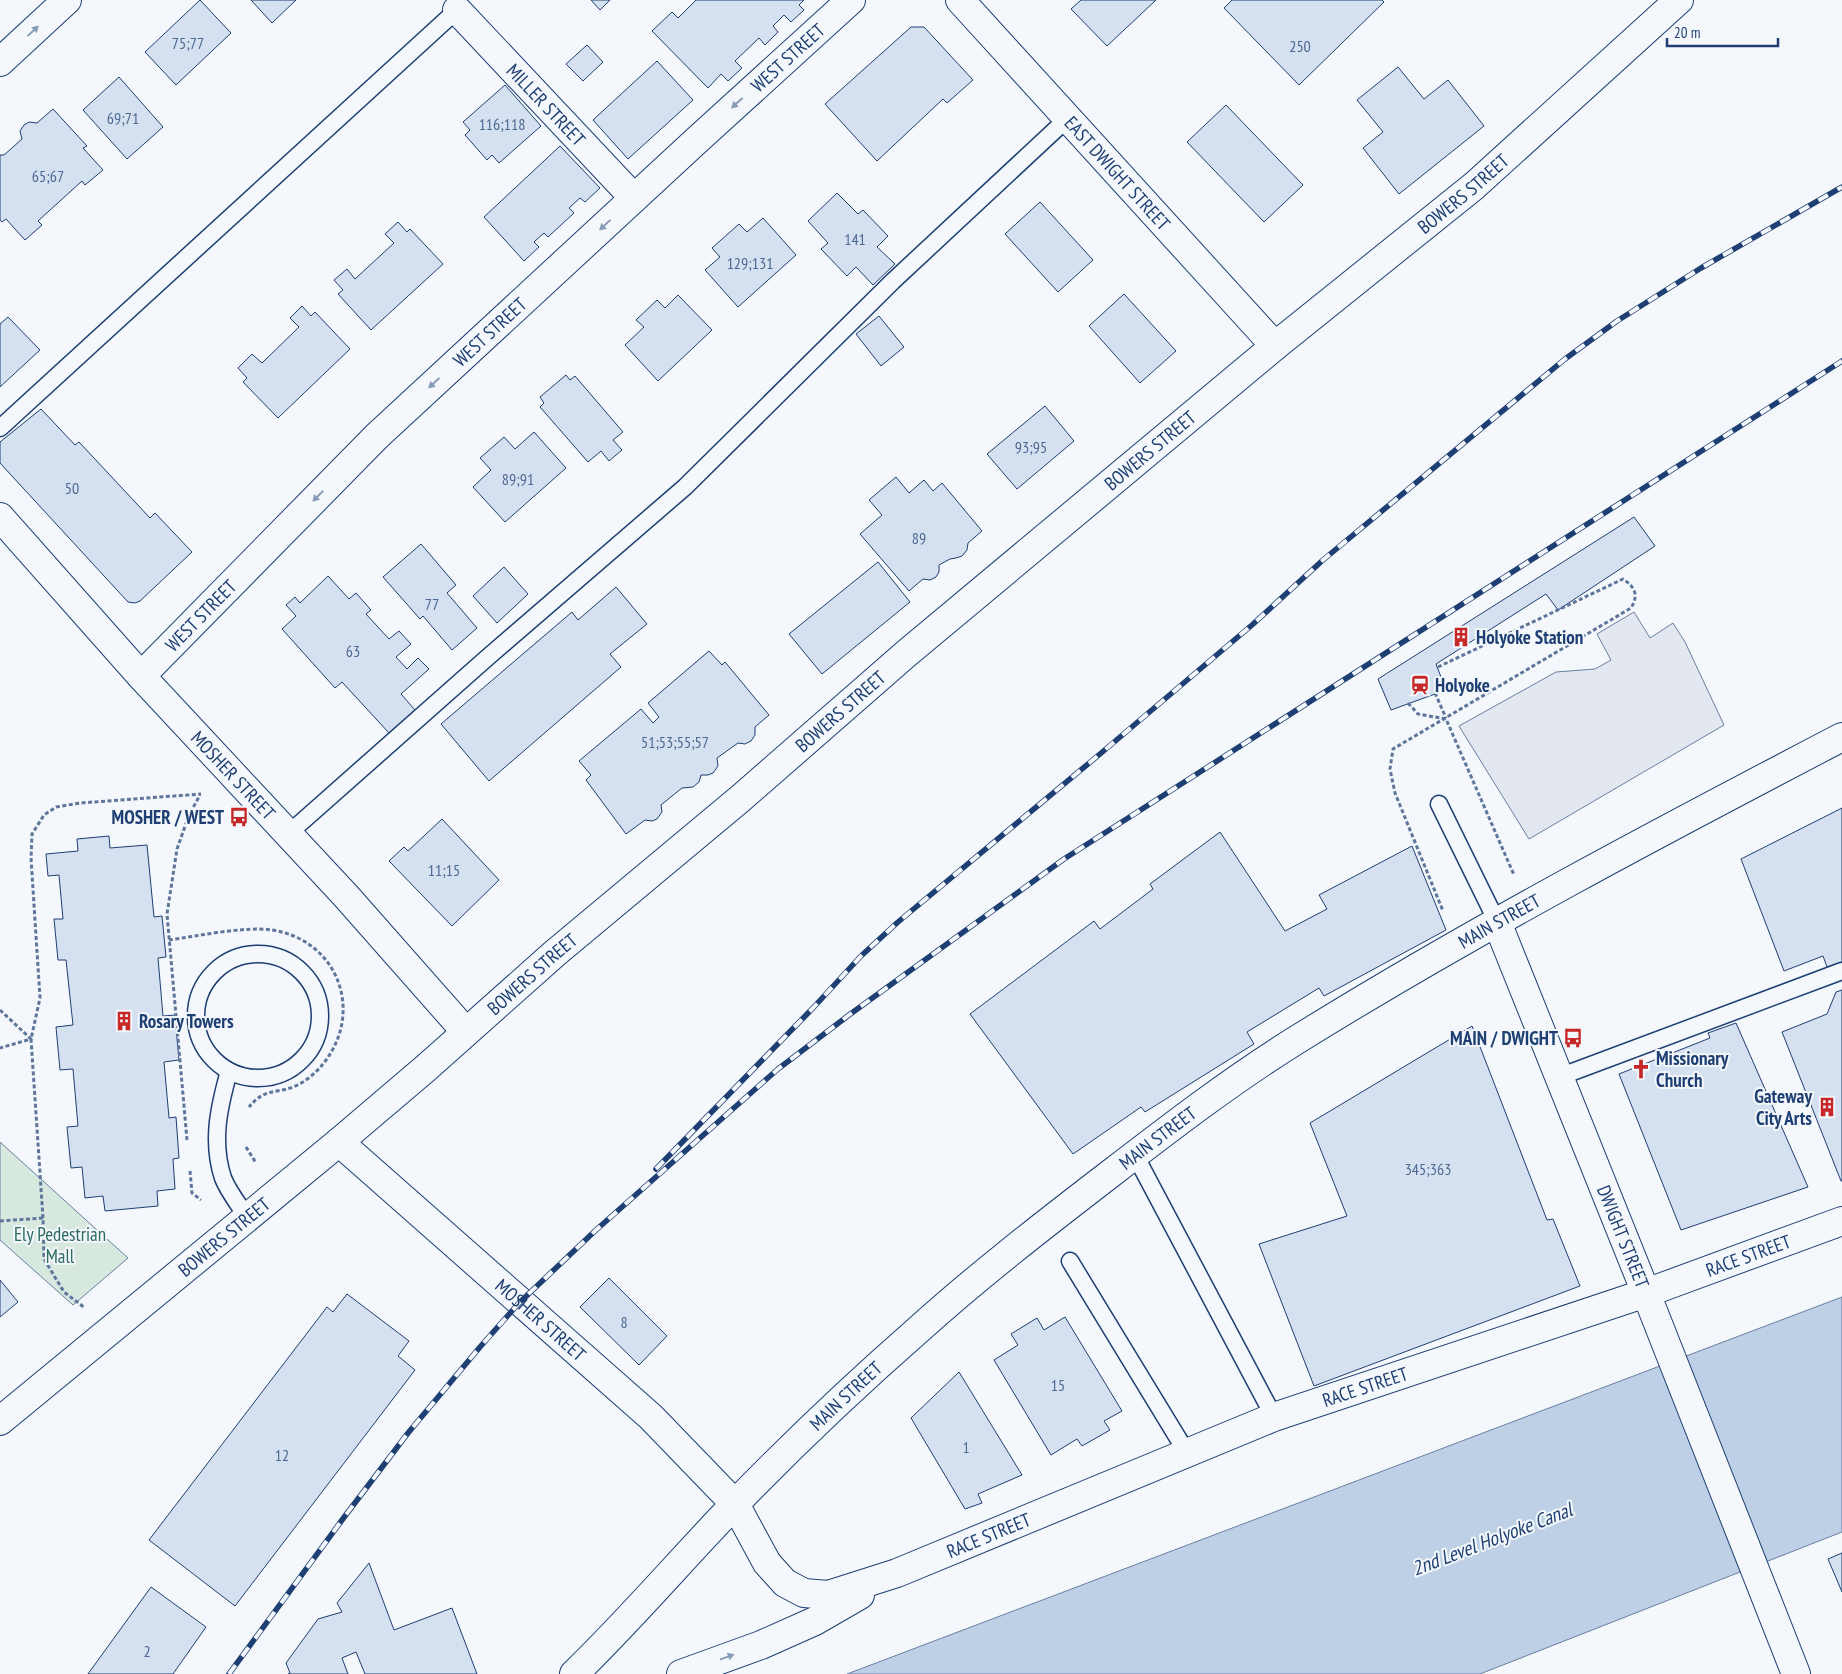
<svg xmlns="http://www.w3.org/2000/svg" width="1842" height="1674" font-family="'PT Sans Narrow',sans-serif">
  <rect width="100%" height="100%" fill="#f4f7fb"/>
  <polygon fill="#d7e8df" stroke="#687fa3" points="0,1142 128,1258 73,1305 0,1240"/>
  <polygon fill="#e3e8f0" stroke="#687fa3" points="1634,612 1650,638 1673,623 1685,642 1724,725 1529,839 1459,726 1556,672 1595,669 1611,660 1597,634"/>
  <polygon fill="#bed0e5" stroke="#687fa3" points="1842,1297 1842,1532 1480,1674 847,1674"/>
  <g fill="#d5e0f0" stroke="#1d3f73">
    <polygon points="200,0 231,33 176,85 145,52"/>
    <polygon points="251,0 296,0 272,23"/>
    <polygon points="591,0 610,0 600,10"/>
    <polygon points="696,0 804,0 799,5 804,10 791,22 784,15 773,26 778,32 765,45 759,38 735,61 742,68 728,81 721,74 708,88 652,31 672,12 678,18"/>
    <polygon points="1081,0 1156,0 1107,46 1071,9"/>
    <polygon points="1232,0 1382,0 1384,2 1299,85 1224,8"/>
    <polygon points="911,27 924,27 973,80 947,103 943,99 877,161 825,104"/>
    <polygon points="587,45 603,62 583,81 566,64"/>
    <polygon points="657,61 693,100 628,159 593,120"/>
    <polygon points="1398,67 1424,99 1448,80 1484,126 1399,194 1363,148 1383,132 1357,100"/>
    <polygon points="119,77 163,127 127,159 83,110"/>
    <polygon points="505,85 541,126 499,163 492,155 487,160 465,135 470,130 463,122"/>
    <polygon points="1226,105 1303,185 1264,222 1187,142"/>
    <polygon points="53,109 87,146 83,148 103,170 85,185 82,181 38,221 42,225 25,240 6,219 2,222 0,220 0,155 4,155 22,139 20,131 24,125 29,122 37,123"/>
    <polygon points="560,146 600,188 585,202 580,198 569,208 574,213 548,237 544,233 534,242 539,247 524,261 484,217"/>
    <polygon points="837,193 858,214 863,210 888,236 877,247 895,264 873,285 856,267 847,276 821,249 828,243 808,221"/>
    <polygon points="1040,202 1093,260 1058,292 1005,234"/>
    <polygon points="763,218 796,255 738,307 705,270 720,257 712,248 739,224 747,232"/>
    <polygon points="398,222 407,232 410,229 443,264 371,330 338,294 343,290 334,280 347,269 355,279 394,243 385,234"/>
    <polygon points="1124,294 1176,351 1140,383 1089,326"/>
    <polygon points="678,295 712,330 658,381 625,345 644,327 636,320 657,300 665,308"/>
    <polygon points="302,306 311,316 315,312 350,349 278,418 243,382 247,378 238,368 252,354 262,363 299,327 290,318"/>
    <polygon points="879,316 904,347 881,366 856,334"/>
    <polygon points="8,317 40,350 0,387 0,324"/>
    <polygon points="566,375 570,380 575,376 623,432 613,440 622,450 609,461 601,451 588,462 540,407 544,403 540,397"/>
    <polygon points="1045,406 1074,441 1017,489 987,454"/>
    <polygon points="41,409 75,445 79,442 150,518 155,513 192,552 140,601 135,603 128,602 0,463 0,442"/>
    <polygon points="534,432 566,468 505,522 473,487 491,470 480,458 504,437 515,449"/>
    <polygon points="896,477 909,493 924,480 933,491 942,483 982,531 968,543 967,550 962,556 956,558 950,559 939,565 939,572 936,577 930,580 923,579 909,591 860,534 882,515 869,500"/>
    <polygon points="1634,517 1655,546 1558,610 1546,594 1436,664 1446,690 1391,710 1378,679"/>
    <polygon points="421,544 456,585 447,593 477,628 452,650 423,616 420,619 383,577"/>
    <polygon points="878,562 910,602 822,674 789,634"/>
    <polygon points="504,567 528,594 497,623 473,596"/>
    <polygon points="328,576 349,599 356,593 371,610 366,614 389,639 399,631 411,644 396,657 407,669 418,658 429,669 401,694 415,710 389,733 342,682 335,688 282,629 296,616 286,605 295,597 300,603"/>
    <polygon points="616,587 647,624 610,654 621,667 489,781 441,724 572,612 578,620"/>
    <polygon points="709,651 722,665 725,662 769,715 755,727 755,735 751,741 745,744 738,743 717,758 718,766 713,773 708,775 701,775 699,782 693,787 682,788 661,805 662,812 657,819 652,821 645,820 626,834 586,780 591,775 579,761 641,709 653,723 659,717 648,703"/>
    <polygon points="1842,808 1842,962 1827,967 1823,956 1784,971 1741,859"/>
    <polygon points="442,819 499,880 452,926 389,861 404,847 408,851"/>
    <polygon points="1220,832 1285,931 1327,909 1319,895 1412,846 1446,930 1324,996 1319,988 1247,1032 1254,1044 1145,1112 1141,1107 1073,1154 970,1014 1094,921 1100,929 1153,889 1150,884"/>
    <polygon points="109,836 110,848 147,845 154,917 162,916 166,957 158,958 163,1016 175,1015 179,1060 164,1062 169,1118 176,1117 179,1158 173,1159 175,1189 157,1191 158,1206 105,1211 103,1196 85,1198 82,1167 71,1168 67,1127 78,1126 73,1069 60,1070 56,1027 73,1025 66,960 58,960 54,919 63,919 59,875 48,876 46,854 78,851 77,839"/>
    <polygon points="1842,990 1842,1181 1841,1181 1782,1032 1827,1014 1836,992"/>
    <polygon points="1736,1023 1808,1187 1681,1230 1619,1074 1710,1038 1708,1033"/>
    <polygon points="1472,1026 1547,1220 1553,1219 1580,1286 1314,1386 1259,1244 1347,1216 1310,1123"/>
    <polygon points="609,1278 667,1336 639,1365 580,1307"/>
    <polygon points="0,1280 18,1302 0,1317"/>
    <polygon points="347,1294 409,1341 398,1356 415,1370 235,1606 149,1540 327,1307 333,1312"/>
    <polygon points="1065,1317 1122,1411 1104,1421 1110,1430 1082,1446 1077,1439 1051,1455 994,1360 1018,1345 1011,1334 1037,1318 1044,1330"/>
    <polygon points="959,1372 1022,1475 978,1494 982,1503 965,1509 911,1418"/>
    <polygon points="1842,1553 1842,1592 1828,1559"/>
    <polygon points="369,1563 394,1630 452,1608 477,1674 365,1674 356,1652 342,1658 348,1674 288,1674 290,1673 286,1663 318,1619 342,1612 337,1603"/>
    <polygon points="151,1587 206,1627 173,1674 88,1674"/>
  </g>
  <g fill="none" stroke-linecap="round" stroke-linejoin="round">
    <defs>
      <g id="service">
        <polyline points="0,428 457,10"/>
        <polyline points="1439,804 1497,922"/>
        <polyline points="288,834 488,657 685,487 893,281 1068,118"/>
        <circle cx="258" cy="1016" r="62"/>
        <path d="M229,1071c-10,36 -18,70 -6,107 5,13 16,27 24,39"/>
        <polyline points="1559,1077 1842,971"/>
        <polyline points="1135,1155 1274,1417"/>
        <polyline points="1070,1261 1187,1453"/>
      </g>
      <g id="minor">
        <path id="s1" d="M960,0l315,346"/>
        <path id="s2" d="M457,10l177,188"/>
        <polyline points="0,62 67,0"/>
        <path id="s3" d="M0,517l141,159 205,220 120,136"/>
        <path id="s4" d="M141,676l236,-240 319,-295 155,-141"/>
        <path id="s5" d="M339,1142l312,275 84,87"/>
        <path id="s6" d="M0,1421l339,-279 87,-74 128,-114 187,-156 166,-145 368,-307 199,-160 205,-186"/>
      </g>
      <g id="tertiary">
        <path id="s7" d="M1497,922l149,371 150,381"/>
        <path id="s8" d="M735,1504l32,59 18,20 19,10 24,2 69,-22 377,-156 372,-124 196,-72"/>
        <polyline points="681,1674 761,1645 815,1621 860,1595"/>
      </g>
      <g id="secondary">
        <path id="s9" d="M574,1674c55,-53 105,-112 159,-168 59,-61 121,-120 185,-176 61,-55 127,-106 192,-156 61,-47 122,-94 188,-135 176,-109 360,-206 544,-302"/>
      </g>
    </defs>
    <use href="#service" stroke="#1d3f73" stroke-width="19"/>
    <use href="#minor" stroke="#1d3f73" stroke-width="30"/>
    <use href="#tertiary" stroke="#1d3f73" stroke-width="30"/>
    <use href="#secondary" stroke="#1d3f73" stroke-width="30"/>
    <g stroke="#5e769c" stroke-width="3" stroke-dasharray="4 2.5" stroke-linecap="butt">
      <path d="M1438,667l185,-88c12,8 16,16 8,29l-238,141 -3,20 5,24 48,118"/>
      <polyline points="1435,693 1446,718"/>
      <polyline points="1408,703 1418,714 1446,719 1514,875"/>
      <path d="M169,940c29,-4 76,-14 103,-10 66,10 93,82 51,134 -7,9 -19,19 -30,23 -19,7 -28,1 -44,20"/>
      <polyline points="0,1010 31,1039 0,1048"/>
      <polyline points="187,1140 167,914 177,849 189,815 200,795"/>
      <polyline points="246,1147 256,1163"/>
      <polyline points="190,1171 192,1193 201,1200"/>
      <polyline points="43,1218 31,1039 40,998 31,858 32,834 44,815 56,807 80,803 201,794"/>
      <polyline points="0,1221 43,1218 44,1259 64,1292 85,1308"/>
    </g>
    <use href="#service" stroke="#f4f7fb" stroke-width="16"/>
    <use href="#minor" stroke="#f4f7fb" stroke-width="28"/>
    <use href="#tertiary" stroke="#f4f7fb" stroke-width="28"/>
    <use href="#secondary" stroke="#f4f7fb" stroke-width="28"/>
    <defs>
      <g id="rail">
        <polyline points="656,1169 813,1008 861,956 898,922 1100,754 1252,625 1323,560 1565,359 1617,321 1701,268 1842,187"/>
        <polyline points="229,1674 345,1516 408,1433 480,1347 519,1303 596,1230 778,1069 849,1015 1064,859 1842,361"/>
      </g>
    </defs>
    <use href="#rail" stroke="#1d3f73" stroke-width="5.5"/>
    <use href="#rail" stroke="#f4f7fb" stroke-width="4" stroke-dasharray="11" stroke-linecap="butt"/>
  </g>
  <defs><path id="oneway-solid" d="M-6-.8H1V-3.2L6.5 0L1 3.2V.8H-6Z" transform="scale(1.25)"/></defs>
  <g fill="#889bb7">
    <use href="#oneway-solid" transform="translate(33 31) rotate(-43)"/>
    <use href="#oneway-solid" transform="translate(737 103) rotate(138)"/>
    <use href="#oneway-solid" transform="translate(605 225) rotate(137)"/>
    <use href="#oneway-solid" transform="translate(434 383) rotate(137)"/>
    <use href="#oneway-solid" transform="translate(318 496) rotate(135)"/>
    <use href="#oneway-solid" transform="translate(727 1657) rotate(-20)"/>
  </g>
  <defs>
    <symbol id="building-bare" viewBox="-9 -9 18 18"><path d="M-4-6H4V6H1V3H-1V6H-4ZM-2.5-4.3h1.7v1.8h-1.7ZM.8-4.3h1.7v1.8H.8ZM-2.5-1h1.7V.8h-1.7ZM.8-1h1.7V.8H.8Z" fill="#c62828" stroke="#f4f7fb" stroke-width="2.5" paint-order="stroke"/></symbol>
    <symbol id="station-bare" viewBox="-9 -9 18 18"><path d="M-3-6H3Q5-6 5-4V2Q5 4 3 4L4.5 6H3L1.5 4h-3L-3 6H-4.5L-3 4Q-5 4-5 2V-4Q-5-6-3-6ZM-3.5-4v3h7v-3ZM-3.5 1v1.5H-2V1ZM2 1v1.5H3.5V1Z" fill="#c62828" stroke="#f4f7fb" stroke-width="2.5" paint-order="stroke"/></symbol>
    <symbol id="bus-bare" viewBox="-9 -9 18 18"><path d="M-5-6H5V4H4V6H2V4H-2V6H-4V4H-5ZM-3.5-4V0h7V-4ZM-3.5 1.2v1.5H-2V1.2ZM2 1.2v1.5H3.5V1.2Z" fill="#c62828" stroke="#f4f7fb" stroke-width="2.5" paint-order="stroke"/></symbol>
    <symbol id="church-bare" viewBox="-9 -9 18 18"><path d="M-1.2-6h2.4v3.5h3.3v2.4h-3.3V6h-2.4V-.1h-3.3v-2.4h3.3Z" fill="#c62828" stroke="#f4f7fb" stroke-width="2.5" paint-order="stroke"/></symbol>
  </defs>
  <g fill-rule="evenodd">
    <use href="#building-bare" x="1447" y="623" width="28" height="28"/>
    <use href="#station-bare" x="1406" y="671" width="28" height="28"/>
    <use href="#bus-bare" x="225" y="803" width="28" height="28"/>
    <use href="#building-bare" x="110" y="1007" width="28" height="28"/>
    <use href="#bus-bare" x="1559" y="1024" width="28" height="28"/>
    <use href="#church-bare" x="1627" y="1055" width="28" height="28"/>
    <use href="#building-bare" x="1813" y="1093" width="28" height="28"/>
  </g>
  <g text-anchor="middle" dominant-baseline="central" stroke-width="4" stroke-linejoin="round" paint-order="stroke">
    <g font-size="16" fill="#4b6792">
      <text x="188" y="43">75;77</text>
      <text x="1300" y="46">250</text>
      <text x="123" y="118">69;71</text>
      <text x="502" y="124">116;118</text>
      <text x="48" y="176">65;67</text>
      <text x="855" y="239">141</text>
      <text x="750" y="263">129;131</text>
      <text x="1031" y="447">93;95</text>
      <text x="518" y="479">89;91</text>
      <text x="72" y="488">50</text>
      <text x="919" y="538">89</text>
      <text x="432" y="604">77</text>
      <text x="353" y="651">63</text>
      <text x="675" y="742">51;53;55;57</text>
      <text x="444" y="870">11;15</text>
      <text x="1428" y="1169">345;363</text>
      <text x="624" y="1322">8</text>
      <text x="1058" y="1385">15</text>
      <text x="966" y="1447">1</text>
      <text x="282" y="1455">12</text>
      <text x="147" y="1651">2</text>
    </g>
    <g font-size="19" fill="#1d3f73" stroke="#f4f7fb">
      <text stroke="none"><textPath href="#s4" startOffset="895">WEST STREET</textPath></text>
      <text stroke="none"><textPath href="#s2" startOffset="130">MILLER STREET</textPath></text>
      <text stroke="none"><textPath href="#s1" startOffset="234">EAST DWIGHT STREET</textPath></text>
      <text stroke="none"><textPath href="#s6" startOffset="1910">BOWERS STREET</textPath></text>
      <text stroke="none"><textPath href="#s4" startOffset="490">WEST STREET</textPath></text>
      <text stroke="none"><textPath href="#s6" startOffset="1505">BOWERS STREET</textPath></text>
      <text stroke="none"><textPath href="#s4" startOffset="85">WEST STREET</textPath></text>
      <text stroke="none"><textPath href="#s6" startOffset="1100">BOWERS STREET</textPath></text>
      <text stroke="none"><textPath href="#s3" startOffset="348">MOSHER STREET</textPath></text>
      <text stroke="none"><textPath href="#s9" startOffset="1199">MAIN STREET</textPath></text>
      <text stroke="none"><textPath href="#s6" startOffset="695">BOWERS STREET</textPath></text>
      <text stroke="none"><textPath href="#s9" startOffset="794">MAIN STREET</textPath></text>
      <text stroke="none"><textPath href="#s6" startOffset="290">BOWERS STREET</textPath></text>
      <text stroke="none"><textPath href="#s7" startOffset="339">DWIGHT STREET</textPath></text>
      <text stroke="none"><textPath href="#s8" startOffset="1121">RACE STREET</textPath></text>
      <text stroke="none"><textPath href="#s5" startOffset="269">MOSHER STREET</textPath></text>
      <text stroke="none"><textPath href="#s8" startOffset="716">RACE STREET</textPath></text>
      <text stroke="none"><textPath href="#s9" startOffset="389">MAIN STREET</textPath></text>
      <text stroke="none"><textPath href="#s8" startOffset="311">RACE STREET</textPath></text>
    </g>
    <g font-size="19" font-weight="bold" fill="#1d3f73" stroke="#f4f7fb" text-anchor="start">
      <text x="1476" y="637">Holyoke Station</text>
      <text x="1435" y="685">Holyoke</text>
      <text x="224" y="817" text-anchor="end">MOSHER / WEST</text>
      <text x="139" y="1021">Rosary Towers</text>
      <text x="1558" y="1038" text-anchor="end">MAIN / DWIGHT</text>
      <text x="1656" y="1058">Missionary<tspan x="1656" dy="22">Church</tspan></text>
      <text x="1812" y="1096" text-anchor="end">Gateway<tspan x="1812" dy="22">City Arts</tspan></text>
    </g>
    <g font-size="19" fill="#2c6c60" stroke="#f4f7fb">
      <text x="60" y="1234">Ely Pedestrian<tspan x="60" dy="22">Mall</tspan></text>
    </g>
    <g font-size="20" font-style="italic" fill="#1d3f73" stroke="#f4f7fb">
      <text transform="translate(1492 1539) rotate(-21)">2nd Level Holyoke Canal</text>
    </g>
  </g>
  <path d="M1667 38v8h111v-8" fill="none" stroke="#1d3f73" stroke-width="2.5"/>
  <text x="1674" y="38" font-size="15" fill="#1d3f73" stroke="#f4f7fb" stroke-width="4" paint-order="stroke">20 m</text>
</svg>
